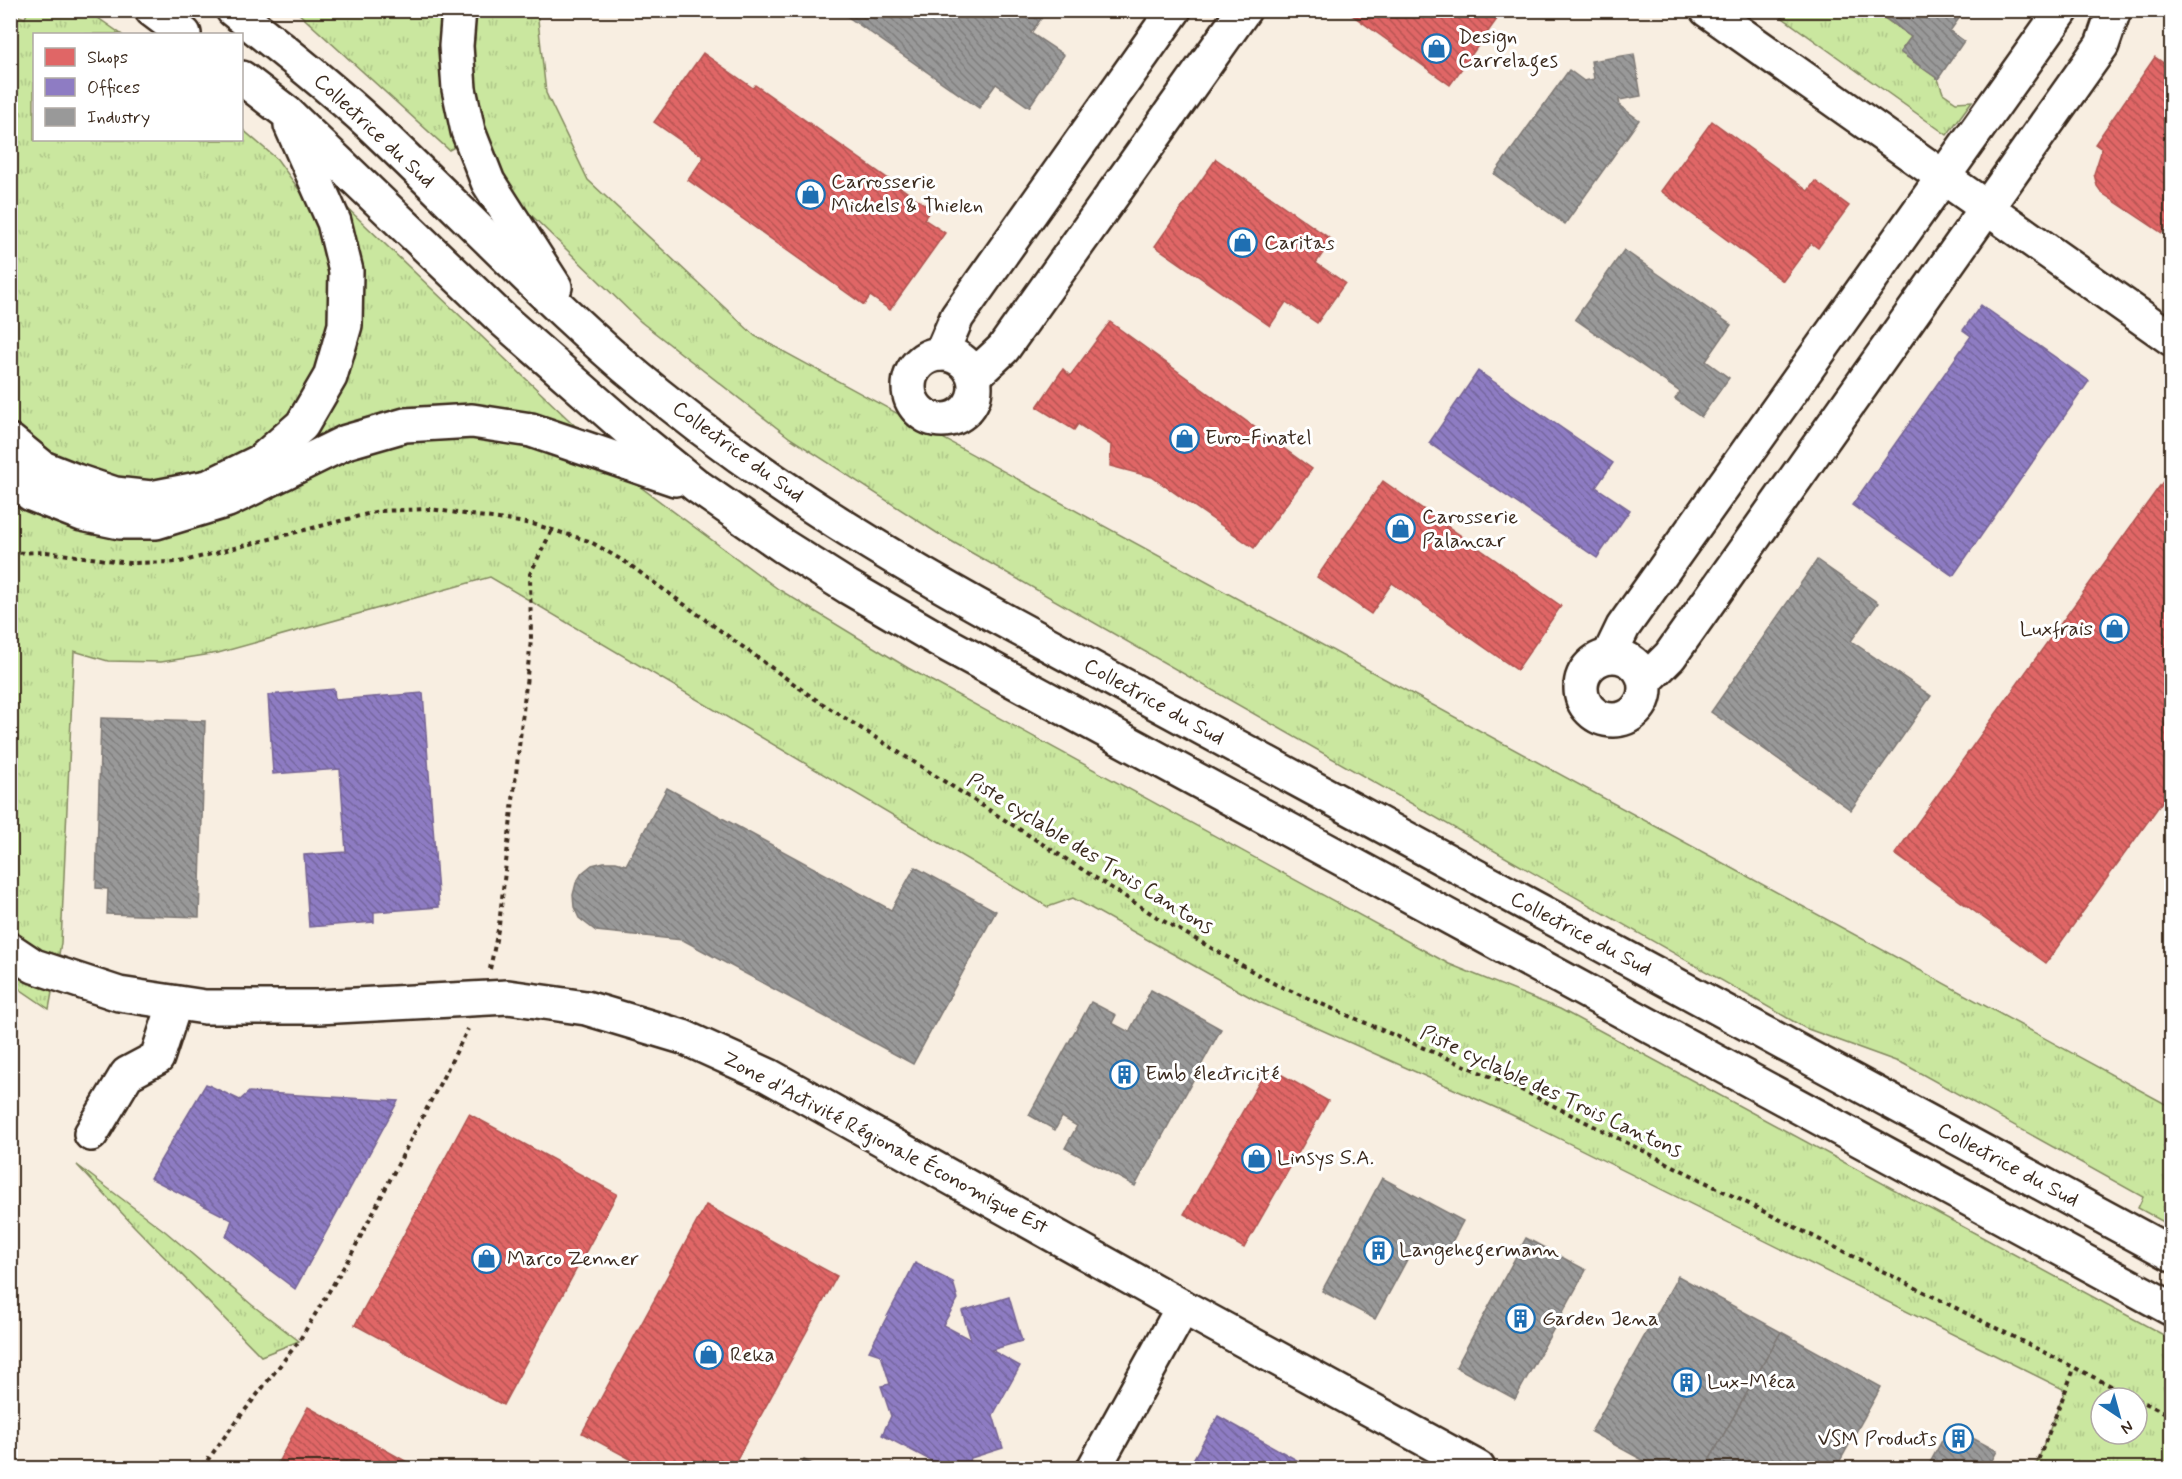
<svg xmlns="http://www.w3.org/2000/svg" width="2182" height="1479" font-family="Mynerve,sans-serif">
  <defs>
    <pattern id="grass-tufts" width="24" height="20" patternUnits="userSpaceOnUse" patternTransform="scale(1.5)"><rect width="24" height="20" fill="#cae79f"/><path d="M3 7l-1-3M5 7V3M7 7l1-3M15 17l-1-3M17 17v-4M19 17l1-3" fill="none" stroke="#aec688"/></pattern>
    <pattern id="shops-back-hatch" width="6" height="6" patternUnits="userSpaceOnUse" patternTransform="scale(1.5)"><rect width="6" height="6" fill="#e06666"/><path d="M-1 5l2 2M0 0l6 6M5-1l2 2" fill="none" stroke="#b75453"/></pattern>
    <pattern id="offices-back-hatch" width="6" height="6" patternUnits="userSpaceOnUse" patternTransform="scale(1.5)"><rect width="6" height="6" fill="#8e7cc3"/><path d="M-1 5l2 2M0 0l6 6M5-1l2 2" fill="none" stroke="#75669e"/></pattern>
    <pattern id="industry-back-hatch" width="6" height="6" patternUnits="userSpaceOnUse" patternTransform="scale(1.5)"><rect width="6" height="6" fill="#999"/><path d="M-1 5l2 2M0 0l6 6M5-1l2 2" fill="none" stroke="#7e7d7c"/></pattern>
  </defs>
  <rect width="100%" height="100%" fill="#f8eee1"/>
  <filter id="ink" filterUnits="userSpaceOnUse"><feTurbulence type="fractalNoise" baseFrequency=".0167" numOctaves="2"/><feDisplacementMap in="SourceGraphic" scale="12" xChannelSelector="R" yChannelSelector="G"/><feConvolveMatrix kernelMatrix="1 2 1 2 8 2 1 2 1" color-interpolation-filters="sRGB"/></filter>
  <g filter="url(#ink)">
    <g fill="url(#grass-tufts)" stroke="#82885e" stroke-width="1.5" fill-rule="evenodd">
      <polygon points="28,11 88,11 121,34 34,34 34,140 242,140 242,129 277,159 318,216 335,271 335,323 321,371 294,418 256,450 208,476 153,489 81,474 11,429 11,39 16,15 25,18"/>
      <polygon points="296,11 449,11 460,144 449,150"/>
      <polygon points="474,11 537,11 546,93 588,180 755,336 2171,1107 2171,1226 2138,1208 2143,1197 1904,1064 1805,1028 937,533 790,438 641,322 526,210 498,166 482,128 471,69"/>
      <polygon points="1773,11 1874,11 1911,37 1900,52 1938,79 1943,93 1956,102 1972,101 1947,135"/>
      <polygon points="341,202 590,440 503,414 271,469 324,414"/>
      <path d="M472,434l53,8 49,16 65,28 139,103 130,79 541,296 111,45 611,330v129h-136l30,-78 -553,-275 -253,-113 -186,-104 -25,9 -558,-330 -272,76 -57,9 -53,-1 -34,-10 -13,292 -12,66 -38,-26 -1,-482 65,29 41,9 40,1 192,-86 57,-16zM2101,1398h36v36h-36z"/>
      <polygon points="77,1165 166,1232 252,1305 299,1341 261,1356 134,1226"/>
    </g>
    <g fill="url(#shops-back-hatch)" stroke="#ae5450" stroke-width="1.5">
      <polygon points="1345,10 1500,10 1502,12 1450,85"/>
      <polygon points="703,53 753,88 755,85 931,209 924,219 945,233 890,310 870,296 864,305 688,180 704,157 654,122"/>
      <polygon points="2155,57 2172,69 2172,219 2162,233 2102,193 2097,186 2094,174 2102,149 2095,144"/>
      <polygon points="1712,121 1808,191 1815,181 1849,206 1818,248 1811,243 1783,281 1661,191"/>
      <polygon points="1216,159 1332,240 1316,263 1345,283 1317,323 1286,302 1270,326 1155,246"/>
      <polygon points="1110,322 1312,469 1254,548 1152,477 1110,466 1111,445 1078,424 1074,430 1037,407 1063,369 1070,376"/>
      <polygon points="2172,469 2172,788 2046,963 1895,854"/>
      <polygon points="1383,481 1561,606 1517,670 1392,583 1371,614 1317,577"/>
      <polygon points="1268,1067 1328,1101 1244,1248 1184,1214"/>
      <polygon points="469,1114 617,1194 503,1405 355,1325"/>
      <polygon points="706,1205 837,1276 732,1468 647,1468 582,1433"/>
      <polygon points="308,1407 418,1468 275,1468"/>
    </g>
    <g fill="url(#offices-back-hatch)" stroke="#756392" stroke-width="1.5">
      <polygon points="1981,305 2089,381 1953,576 1852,505 1971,336 1963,330"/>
      <polygon points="1478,371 1613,463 1596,487 1630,510 1597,558 1429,443"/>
      <polygon points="334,689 335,700 423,693 439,907 374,912 374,922 309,927 304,855 346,852 340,769 273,774 268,695"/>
      <polygon points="206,1084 240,1100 249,1092 398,1101 295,1289 226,1237 232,1220 150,1178"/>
      <polygon points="915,1263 953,1282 958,1299 943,1325 971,1340 962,1311 1009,1297 1022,1341 991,1350 1020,1366 993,1415 1003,1448 971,1458 965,1468 945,1468 882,1435 891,1416 881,1386 890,1384 881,1355 869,1351"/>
      <polygon points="1218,1416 1311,1468 1196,1468 1190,1465"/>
    </g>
    <g fill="url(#industry-back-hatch)" stroke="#7d7874" stroke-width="1.5">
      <polygon points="838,10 1047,10 1031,33 1064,55 1029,107 996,84 979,108"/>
      <polygon points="1874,10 1965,10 1950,31 1964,41 1938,79 1900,52 1911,37"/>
      <polygon points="1634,54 1641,96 1619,100 1620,106 1639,120 1565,224 1494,174 1569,70 1584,81 1594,79 1591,61"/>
      <polygon points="1624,250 1731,325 1706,361 1729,378 1701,417 1675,399 1680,392 1575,319"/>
      <polygon points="1817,560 1878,603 1851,641 1931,696 1851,810 1711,712"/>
      <polygon points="101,718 205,721 199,917 107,914 108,889 96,888"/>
      <polygon points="667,788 891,910 915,867 996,911 913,1064 683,940 596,931 579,918 574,907 573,895 576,883 582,873 592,865 604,862 616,862 626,865"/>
      <polygon points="1151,990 1221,1029 1135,1186 1065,1148 1077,1126 1062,1117 1055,1130 1029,1115 1091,1002 1116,1015 1112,1023 1129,1032"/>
      <polygon points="1382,1178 1463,1221 1444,1257 1416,1243 1375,1319 1322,1291"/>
      <polygon points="1526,1238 1586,1270 1515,1399 1456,1367"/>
      <polygon points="1678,1276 1781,1332 1705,1468 1657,1468 1591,1432"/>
      <polygon points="1781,1332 1881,1387 1836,1468 1705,1468"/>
      <polygon points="1950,1426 1997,1451 1988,1468 1927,1468"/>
      <polygon points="804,1460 820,1468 800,1468"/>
    </g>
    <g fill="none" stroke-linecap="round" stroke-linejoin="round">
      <defs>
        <g id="minor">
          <polyline points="1707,10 2172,339"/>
          <polyline points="941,354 957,317 1174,10"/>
          <circle cx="942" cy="387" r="33"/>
          <polyline points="974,376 1003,349 1244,10"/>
          <circle cx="1613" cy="688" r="32"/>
          <polyline points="1609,656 1623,627 2062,10"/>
          <polyline points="1645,681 1670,656 2102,45 2113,13"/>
          <polyline points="10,950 34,966 119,994 205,1007 318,1007 508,997 586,1008 683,1037 769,1076 1183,1307 1478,1468"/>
          <polyline points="91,1134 127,1074 157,1058 175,1003"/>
          <polyline points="1094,1468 1183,1307"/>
        </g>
        <g id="highway">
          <polyline points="152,10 184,34"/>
          <path d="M233,10c46,37 93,73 136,113 86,81 167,167 256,244 115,98 239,176 371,249l1176,638"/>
          <polyline points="459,10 456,46 459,89 468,131 488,182 555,287"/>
          <polyline points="242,78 286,112 502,319 634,435 697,486 783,546 848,587 948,645 2172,1309"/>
          <polyline points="10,441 43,468 76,481 115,494 151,498 208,487 261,461 302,425 330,377 345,325 346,271 334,222 291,125"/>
          <polyline points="10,477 31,494 82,514 120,522 156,522 228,500 346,442 405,425 472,421 531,430 675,479"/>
        </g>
      </defs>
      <use href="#minor" stroke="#3b2a1e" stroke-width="38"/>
      <use href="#highway" stroke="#3b2a1e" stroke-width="38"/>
      <g stroke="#3b2a1e" stroke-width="4" stroke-dasharray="4.5 4.5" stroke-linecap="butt">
        <polyline points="10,553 46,552 129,563 180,562 379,511 430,509 533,524 589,541 627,563 812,697 1160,919 1275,984 1526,1092 2135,1398"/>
        <polyline points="490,969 499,925 531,640 530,574 552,530"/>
        <polyline points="2137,1399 2172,1416"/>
        <polyline points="202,1468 228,1432 299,1341 351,1255 468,1029"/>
        <polyline points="2035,1468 2074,1369"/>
      </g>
      <use href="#minor" stroke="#fff" stroke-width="33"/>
      <use href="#highway" stroke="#fff" stroke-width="33"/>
    </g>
  </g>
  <defs>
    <symbol id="shop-ring" viewBox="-11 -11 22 22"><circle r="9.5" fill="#fff" stroke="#1f6fb2" stroke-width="1.5"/><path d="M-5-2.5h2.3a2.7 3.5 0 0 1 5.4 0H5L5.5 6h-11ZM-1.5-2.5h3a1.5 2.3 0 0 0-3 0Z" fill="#1f6fb2"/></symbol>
    <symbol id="building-ring" viewBox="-11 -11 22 22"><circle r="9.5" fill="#fff" stroke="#1f6fb2" stroke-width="1.5"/><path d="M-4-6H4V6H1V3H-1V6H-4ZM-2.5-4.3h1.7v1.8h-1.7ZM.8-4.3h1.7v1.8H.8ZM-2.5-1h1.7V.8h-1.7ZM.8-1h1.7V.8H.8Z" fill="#1f6fb2"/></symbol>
  </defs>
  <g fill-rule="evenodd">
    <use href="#shop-ring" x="1420" y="32" width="33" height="33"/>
    <use href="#shop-ring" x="794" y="178" width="33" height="33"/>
    <use href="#shop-ring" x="1226" y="226" width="33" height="33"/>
    <use href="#shop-ring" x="1168" y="422" width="33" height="33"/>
    <use href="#shop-ring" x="1384" y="512" width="33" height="33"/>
    <use href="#shop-ring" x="2098" y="612" width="33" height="33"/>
    <use href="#building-ring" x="1108" y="1058" width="33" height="33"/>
    <use href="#shop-ring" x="1240" y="1142" width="33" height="33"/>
    <use href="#building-ring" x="1362" y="1234" width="33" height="33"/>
    <use href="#shop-ring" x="470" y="1242" width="33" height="33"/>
    <use href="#building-ring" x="1504" y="1302" width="33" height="33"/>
    <use href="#shop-ring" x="692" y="1338" width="33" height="33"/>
    <use href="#building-ring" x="1670" y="1366" width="33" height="33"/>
    <use href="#building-ring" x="1942" y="1422" width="33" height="33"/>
  </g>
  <g text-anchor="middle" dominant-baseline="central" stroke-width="6" stroke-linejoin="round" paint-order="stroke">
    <g font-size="21" fill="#3b2a1e" stroke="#fff" text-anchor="start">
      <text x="1458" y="37">Design<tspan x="1458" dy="24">Carrelages</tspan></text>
      <text x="831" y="182">Carrosserie<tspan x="831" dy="24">Michels &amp; Thielen</tspan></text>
      <text x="1264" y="243">Caritas</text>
      <text x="1205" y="438">Euro-Finatel</text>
      <text x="1422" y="517">Carosserie<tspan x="1422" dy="24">Palancar</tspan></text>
      <text x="2093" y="629" text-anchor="end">Luxfrais</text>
      <text x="1145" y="1074">Emb électricité</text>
      <text x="1277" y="1158">Linsys S.A.</text>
      <text x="1399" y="1250">Langehegermann</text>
      <text x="507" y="1259">Marco Zenner</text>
      <text x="1542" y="1319">Garden Jena</text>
      <text x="730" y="1355">Reka</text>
      <text x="1707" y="1382">Lux-Méca</text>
      <text x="1937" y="1439" text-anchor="end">VSM Products</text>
    </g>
    <g font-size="21" fill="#3b2a1e" stroke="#fff">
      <text transform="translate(374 131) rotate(43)">Collectrice du Sud</text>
      <text transform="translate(738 452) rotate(36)">Collectrice du Sud</text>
      <text transform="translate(1154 702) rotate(29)">Collectrice du Sud</text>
      <text transform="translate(1090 854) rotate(32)">Piste cyclable des Trois Cantons</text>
      <text transform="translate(1581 934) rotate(28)">Collectrice du Sud</text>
      <text transform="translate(1551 1092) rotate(25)">Piste cyclable des Trois Cantons</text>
      <text transform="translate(885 1143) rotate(28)">Zone d'Activité Régionale Économique Est</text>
      <text transform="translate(2008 1165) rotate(28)">Collectrice du Sud</text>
    </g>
  </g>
  <rect width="2182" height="1479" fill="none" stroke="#fff" stroke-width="36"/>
  <rect x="18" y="18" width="2146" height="1443" fill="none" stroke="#3b2a1e" stroke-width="2" filter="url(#ink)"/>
  <rect x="33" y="33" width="210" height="108" fill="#ffffff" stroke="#b1aaa5" stroke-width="1.5"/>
  <rect x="45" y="48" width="30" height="18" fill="#e06666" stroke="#b1aaa5" stroke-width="1.5"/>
  <text x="87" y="63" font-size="18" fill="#3b2a1e">Shops</text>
  <rect x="45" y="78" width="30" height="18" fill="#8e7cc3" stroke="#b1aaa5" stroke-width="1.5"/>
  <text x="87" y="93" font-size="18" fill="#3b2a1e">Offices</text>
  <rect x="45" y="108" width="30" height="18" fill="#999999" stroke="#b1aaa5" stroke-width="1.5"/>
  <text x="87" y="123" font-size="18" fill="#3b2a1e">Industry</text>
  <g transform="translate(2119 1416) rotate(144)"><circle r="28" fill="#ffffff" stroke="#b1aaa5" stroke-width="1.5"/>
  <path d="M0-4.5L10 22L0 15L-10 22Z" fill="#1f6fb2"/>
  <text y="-9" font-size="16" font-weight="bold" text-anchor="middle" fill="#3b2a1e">N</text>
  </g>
</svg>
